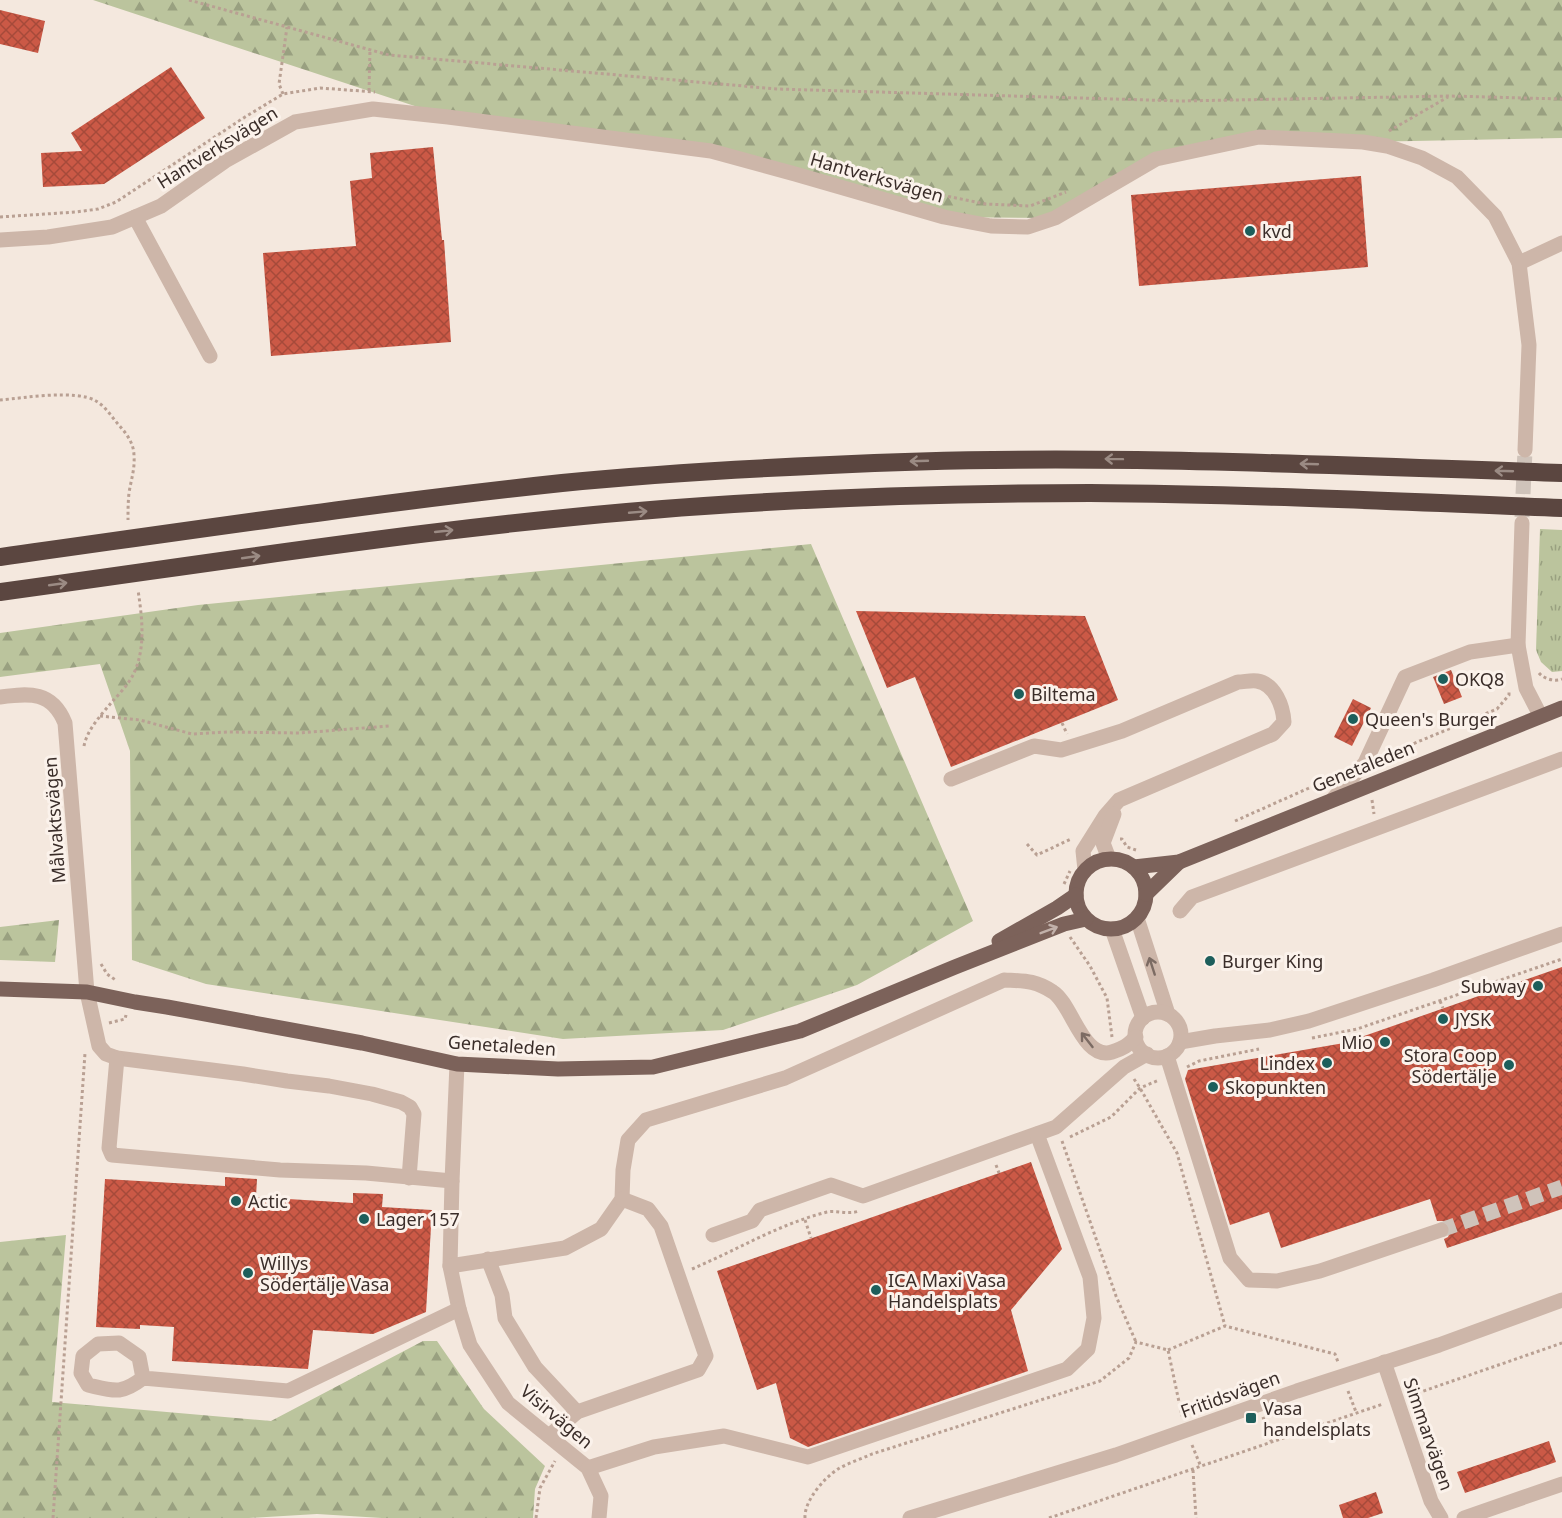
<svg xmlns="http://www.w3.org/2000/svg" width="1562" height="1518" font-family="'Noto Sans',sans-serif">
  <defs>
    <pattern id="grass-tufts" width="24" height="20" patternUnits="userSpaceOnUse" patternTransform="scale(1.5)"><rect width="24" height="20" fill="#bbc49d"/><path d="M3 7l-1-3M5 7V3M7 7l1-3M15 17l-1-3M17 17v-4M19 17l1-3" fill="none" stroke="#99a080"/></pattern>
    <pattern id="forest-firs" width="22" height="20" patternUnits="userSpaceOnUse" patternTransform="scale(1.5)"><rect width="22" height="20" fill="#bbc49d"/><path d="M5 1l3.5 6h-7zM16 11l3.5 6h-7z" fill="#99a080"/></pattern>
    <pattern id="building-cross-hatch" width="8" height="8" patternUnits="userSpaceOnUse" patternTransform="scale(1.5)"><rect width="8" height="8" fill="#cb5946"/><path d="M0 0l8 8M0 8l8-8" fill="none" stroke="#a64a3a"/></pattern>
  </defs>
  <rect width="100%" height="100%" fill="#f4e8de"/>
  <polygon fill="url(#grass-tufts)" points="1540,529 1562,530 1562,671 1552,672 1541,662 1536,650"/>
  <g fill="url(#forest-firs)">
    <polygon points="93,0 1562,0 1562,138 1363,142 1259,137 1156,160 1055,218 944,217 711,151 448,117"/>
    <polygon points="811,544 973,921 857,985 723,1030 563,1039 206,984 132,960 130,751 100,664 0,677 0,633 198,605"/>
    <polygon points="59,920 55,962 0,960 0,927"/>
    <polygon points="66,1235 52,1402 271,1421 423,1341 437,1341 484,1409 545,1466 535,1489 533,1518 382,1518 317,1514 249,1518 0,1518 0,1242"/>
  </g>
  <g fill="url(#building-cross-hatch)">
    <polygon points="0,10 45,21 38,53 0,44"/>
    <polygon points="171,67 205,118 104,184 43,187 41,153 82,151 71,133"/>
    <polygon points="433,147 442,240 444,240 451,342 271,356 263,253 356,246 350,181 372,178 370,153"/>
    <polygon points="1361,176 1368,267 1139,286 1131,195"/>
    <polygon points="856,611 1085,616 1118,700 951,767 915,677 887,688"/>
    <polygon points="1451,670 1462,697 1444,704 1433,677"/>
    <polygon points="1353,699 1371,708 1352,746 1334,737"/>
    <polygon points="1562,967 1562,1209 1447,1248 1444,1239 1448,1237 1450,1232 1450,1226 1443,1221 1437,1221 1430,1199 1281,1248 1269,1212 1230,1225 1185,1079 1188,1070 1344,1043"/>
    <polygon points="1031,1162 1062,1249 1011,1310 1028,1371 808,1447 790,1438 776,1383 757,1390 717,1271"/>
    <polygon points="225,1177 257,1179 256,1197 353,1203 353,1193 383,1194 382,1207 432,1210 426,1312 373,1334 313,1330 308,1369 172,1361 174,1327 140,1325 140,1329 96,1327 105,1179 225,1186"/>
    <polygon points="1549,1441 1556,1462 1465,1493 1457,1472"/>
    <polygon points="1376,1492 1383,1513 1368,1518 1343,1518 1339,1505"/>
  </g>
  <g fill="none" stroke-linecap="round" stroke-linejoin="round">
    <g stroke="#cfc3ba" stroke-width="15" stroke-dasharray="15 8" stroke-linecap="butt">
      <polyline points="1522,517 1525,450"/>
      <polyline points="1441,1230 1562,1187"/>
    </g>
    <g stroke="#b9a093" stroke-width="3" stroke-dasharray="3 3" stroke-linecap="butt">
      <polyline points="189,0 389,55 777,89 1181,101 1450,96 1562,99"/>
      <polyline points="369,91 370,49"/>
      <polyline points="283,94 279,84 287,27"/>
      <polyline points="1389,131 1448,97"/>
      <polyline points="901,187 986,204 1030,206 1066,192"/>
      <polyline points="0,217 76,212 98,209 116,202 245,117 283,94 320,88 375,92"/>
      <path d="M0,400c24,-2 76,-11 96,1 9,5 15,15 22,23 8,9 16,19 16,32 1,13 -3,24 -5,37 -1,9 -1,18 -1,27"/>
      <path d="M1539,673c5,6 16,9 23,6"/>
      <polyline points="100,716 140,720 192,734 227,732 299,733 389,726"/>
      <polyline points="1062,723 1067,734"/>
      <path d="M84,746c3,-16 17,-31 27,-43 8,-9 18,-19 23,-30 12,-26 8,-56 4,-83"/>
      <polyline points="1386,755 1497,709 1509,695 1509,690"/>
      <polyline points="1372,800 1374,814"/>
      <polyline points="1235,821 1327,780"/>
      <polyline points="1120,839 1122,839 1127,847 1136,850"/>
      <polyline points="1027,844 1037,855 1071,839"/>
      <polyline points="1064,884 1070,871"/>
      <polyline points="1070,937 1090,966 1107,998 1112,1037"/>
      <polyline points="101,964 107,974 117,981"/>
      <polyline points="1440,1001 1443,1008"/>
      <polyline points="109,1023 125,1019 126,1015"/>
      <polyline points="1312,1038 1357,1029 1562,959"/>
      <polyline points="1187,1067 1199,1061 1259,1049"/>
      <polyline points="1134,1079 1140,1088 1177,1153 1225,1326"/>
      <polyline points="1070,1137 1111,1117 1140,1088 1159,1080"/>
      <polyline points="1062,1141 1116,1296 1136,1342"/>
      <polyline points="996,1165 999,1173"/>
      <polyline points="805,1220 811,1238"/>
      <path d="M692,1269c45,-19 87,-45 135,-57 10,-2 21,3 32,-1"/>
      <polyline points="1168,1350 1225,1326 1335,1354 1338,1362"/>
      <polyline points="1348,1391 1356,1412"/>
      <polyline points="1412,1395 1562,1343"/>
      <polyline points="1263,1417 1271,1441"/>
      <polyline points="1192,1445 1201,1467"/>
      <polyline points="1193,1470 1196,1518"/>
      <polyline points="53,1518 85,1053"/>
      <polyline points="536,1518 540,1488 555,1461"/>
      <path d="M805,1518c-1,-17 19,-40 33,-49 10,-6 23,-10 34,-15l228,-73 29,-23 7,-16 32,8 14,66"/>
      <polyline points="1049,1518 1383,1404"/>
    </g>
    <g stroke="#cdb6a9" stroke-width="15">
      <polyline points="135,217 210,356"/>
      <polyline points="0,240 48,237 112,227 161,206 225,161 295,122 373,109 448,117 711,151 795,174 944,217 991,226 1028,227 1055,218 1156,159 1259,137 1363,142 1387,146 1422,158 1457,177 1495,216 1519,263 1529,345 1525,450"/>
      <polyline points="1519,263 1562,243"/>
      <polyline points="1522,523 1518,645 1526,688 1540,715"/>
      <path d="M0,697c30,-4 52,-6 65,26l22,269 12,54 7,8 11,4 126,16 44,7 42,5 43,8 29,8 9,5 4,7 -5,64"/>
      <path d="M951,779l83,-33 27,4 61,-19 116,-49c6,0 13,-2 19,-1 18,3 26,25 27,41l-11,12 -154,66 -14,16 -22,35 2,19"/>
      <polyline points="1333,799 1365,763 1405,677 1470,652 1518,645"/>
      <polyline points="1109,859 1103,843 1114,814"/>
      <polyline points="1180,911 1192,897 1562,759"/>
      <polyline points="1137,918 1168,1014"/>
      <polyline points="1112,929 1143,1018"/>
      <circle cx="1158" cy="1035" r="23"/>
      <polyline points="1180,1042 1215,1036 1270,1030 1309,1021 1433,980 1562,934"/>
      <polyline points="1167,1056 1230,1258 1249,1280 1277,1281 1320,1271 1441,1230"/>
      <polyline points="117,1058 109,1148 112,1155 280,1170 366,1173 452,1181"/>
      <polyline points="457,1064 452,1181 450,1266 459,1309 470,1345 508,1403 588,1468 601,1496 599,1518"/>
      <polyline points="713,1235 752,1221 760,1210 831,1185 863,1196 1056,1127 1124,1067 1147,1054"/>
      <polyline points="488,1259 502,1295 505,1318 535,1367 577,1412"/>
      <path d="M450,1266l115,-18 36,-19 21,-30 1,-29 5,-30 18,-20 139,-42 219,-98c20,1 31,0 49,12 19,12 30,69 59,60 12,-4 15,-6 24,-15"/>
      <polyline points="1384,1362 1431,1501 1441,1518"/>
      <path d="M143,1378l-4,-21 -20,-14 -21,1 -15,12 -2,17 7,12c26,6 33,10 55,-7l145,13 171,-82"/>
      <polyline points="549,1436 577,1412 698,1370 706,1356 661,1226 648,1209 622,1199"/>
      <polyline points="588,1468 654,1447 724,1436 808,1457 1067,1369 1088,1349 1094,1318 1090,1277 1037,1134"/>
      <polyline points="910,1518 1116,1455 1297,1391 1439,1345 1562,1300"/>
      <polyline points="1464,1518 1562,1484"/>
    </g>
    <g stroke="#7c625a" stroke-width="15">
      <circle cx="1111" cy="894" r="35"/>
      <polyline points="1134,867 1179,862 1562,708"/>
      <polyline points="1146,894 1179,862"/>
      <polyline points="999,941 1057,908 1076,895"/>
      <polyline points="0,989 87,992 135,1002 167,1007 362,1043 457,1064 558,1069 653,1067 800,1031 955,967 1064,924 1086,919"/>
    </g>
    <g stroke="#5b4640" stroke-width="18">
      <path d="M0,557c187,-26 374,-54 562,-74 89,-9 179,-14 268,-18 244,-13 488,0 732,8"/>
      <path d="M0,592c234,-32 468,-70 704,-86 128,-9 257,-13 386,-13 157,1 315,9 472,15"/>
    </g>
  </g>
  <defs><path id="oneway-shaft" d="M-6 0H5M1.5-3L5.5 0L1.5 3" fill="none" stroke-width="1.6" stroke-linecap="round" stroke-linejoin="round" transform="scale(1.5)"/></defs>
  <g stroke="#9b8b84">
    <use href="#oneway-shaft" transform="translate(1114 459) rotate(-179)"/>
    <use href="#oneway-shaft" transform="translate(919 461) rotate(178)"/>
    <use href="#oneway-shaft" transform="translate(1309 464) rotate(-178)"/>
    <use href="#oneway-shaft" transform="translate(1504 471) rotate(-178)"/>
    <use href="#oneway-shaft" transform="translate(638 512) rotate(-5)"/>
    <use href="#oneway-shaft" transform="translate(444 531) rotate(-6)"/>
    <use href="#oneway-shaft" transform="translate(251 557) rotate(-8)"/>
    <use href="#oneway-shaft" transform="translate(58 584) rotate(-8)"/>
  </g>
  <use stroke="#c2b1aa" href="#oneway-shaft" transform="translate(1049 930) rotate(-21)"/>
  <g stroke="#7c6b63">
    <use href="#oneway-shaft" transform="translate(1152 966) rotate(-108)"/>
    <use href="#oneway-shaft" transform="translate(1087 1040) rotate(-128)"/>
  </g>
  <g fill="#1d5e5b" stroke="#fbf2eb" stroke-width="2">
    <circle cx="1250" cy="231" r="6"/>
    <circle cx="1443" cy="679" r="6"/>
    <circle cx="1019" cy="694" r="6"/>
    <circle cx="1353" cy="719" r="6"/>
    <circle cx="1210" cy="961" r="6"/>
    <circle cx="1538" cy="986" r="6"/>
    <circle cx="1443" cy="1019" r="6"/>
    <circle cx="1385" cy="1042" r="6"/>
    <circle cx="1327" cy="1063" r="6"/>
    <circle cx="1509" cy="1065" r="6"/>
    <circle cx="1213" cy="1087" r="6"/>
    <circle cx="236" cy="1201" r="6"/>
    <circle cx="364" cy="1219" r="6"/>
    <circle cx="248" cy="1273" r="6"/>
    <circle cx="876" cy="1290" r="6"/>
    <rect x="1245" y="1412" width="12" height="12" rx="3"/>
  </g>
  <g text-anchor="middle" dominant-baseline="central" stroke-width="6" stroke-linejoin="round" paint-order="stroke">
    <g font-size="18" fill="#3a2d29" stroke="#fbf2eb">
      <text transform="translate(217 147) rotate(-32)">Hantverksvägen</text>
      <text transform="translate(877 177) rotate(16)">Hantverksvägen</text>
      <text transform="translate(1363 766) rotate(-22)">Genetaleden</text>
      <text transform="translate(54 820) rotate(-94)">Målvaktsvägen</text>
      <text transform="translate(502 1045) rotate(4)">Genetaleden</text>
      <text transform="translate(1230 1394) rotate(-20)">Fritidsvägen</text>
      <text transform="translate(557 1416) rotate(40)">Visirvägen</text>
      <text transform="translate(1429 1434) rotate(71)">Simmarvägen</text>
    </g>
    <g font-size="18" fill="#3a2d29" stroke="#fbf2eb" text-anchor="start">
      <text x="1262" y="231">kvd</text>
      <text x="1455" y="679">OKQ8</text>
      <text x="1031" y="694">Biltema</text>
      <text x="1365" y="719">Queen's Burger</text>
      <text x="1222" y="961">Burger King</text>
      <text x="1526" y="986" text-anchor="end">Subway</text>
      <text x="1455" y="1019">JYSK</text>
      <text x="1373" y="1042" text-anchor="end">Mio</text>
      <text x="1497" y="1055" text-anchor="end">Stora Coop<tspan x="1497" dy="21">Södertälje</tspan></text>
      <text x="1315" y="1063" text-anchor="end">Lindex</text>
      <text x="1225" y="1087">Skopunkten</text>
      <text x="248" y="1201">Actic</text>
      <text x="376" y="1219">Lager 157</text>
      <text x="260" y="1263">Willys<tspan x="260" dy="21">Södertälje Vasa</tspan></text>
      <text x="888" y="1280">ICA Maxi Vasa<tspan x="888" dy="21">Handelsplats</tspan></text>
      <text x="1263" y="1408">Vasa<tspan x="1263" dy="21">handelsplats</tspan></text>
    </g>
  </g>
</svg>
